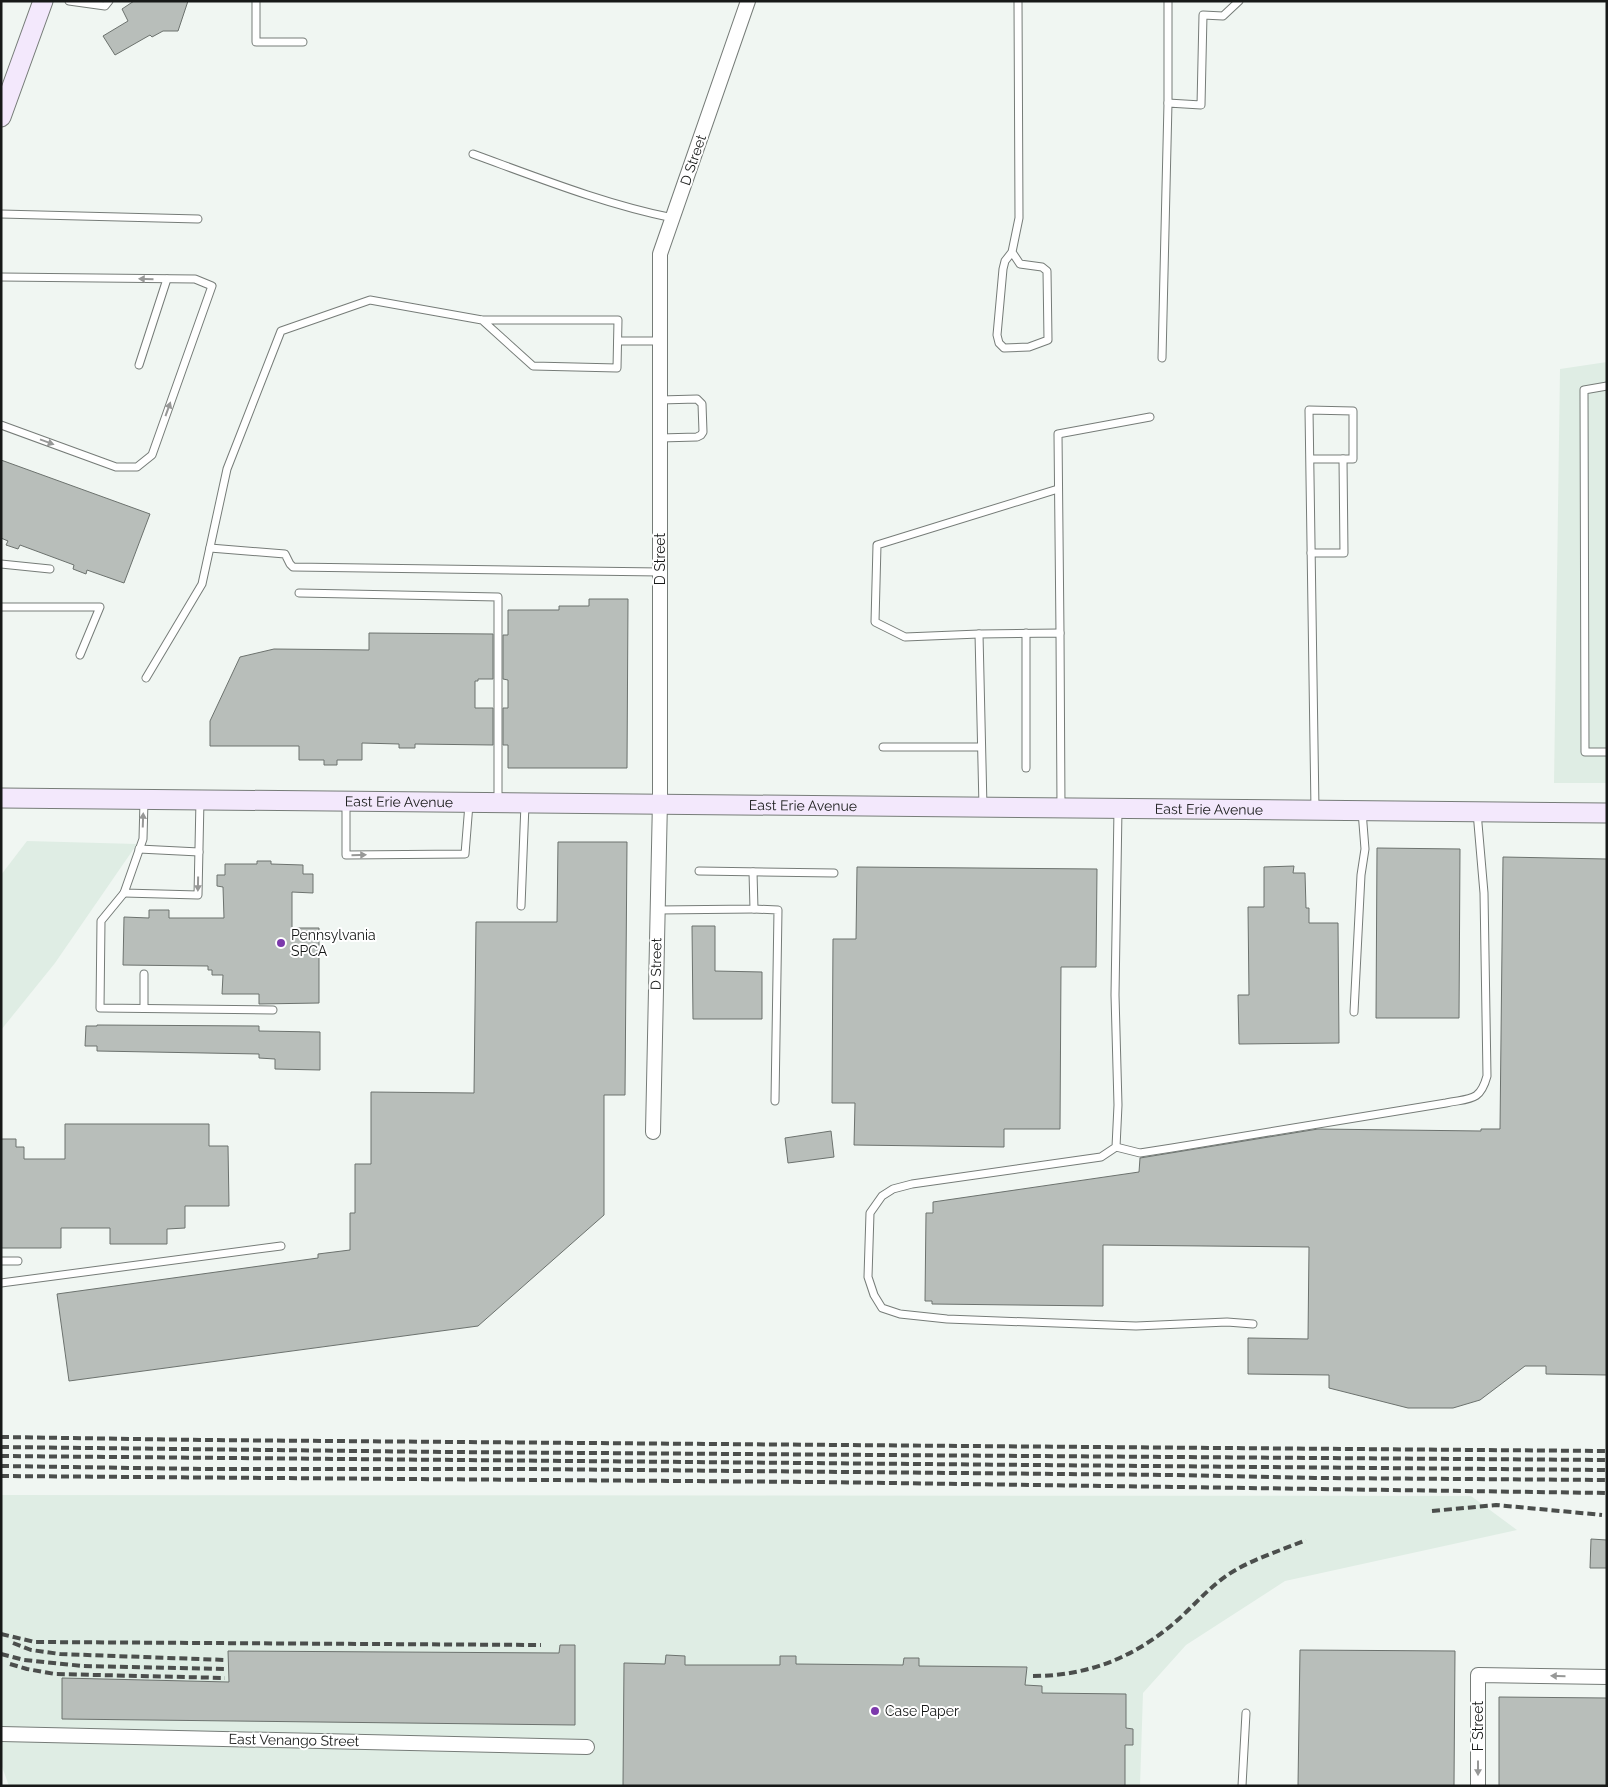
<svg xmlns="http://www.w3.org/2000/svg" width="1608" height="1787" font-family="Raleway,sans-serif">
  <rect width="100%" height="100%" fill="#f0f6f2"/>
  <g fill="#dfede4">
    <polygon points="1607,362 1607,783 1554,783 1560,369"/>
    <polygon points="27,841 137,844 55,963 1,1030 1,875"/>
    <polygon points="1,1495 1471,1496 1517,1530 1285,1581 1186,1645 1143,1693 1140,1786 9,1786 1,1764"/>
  </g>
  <g fill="#b8beba" stroke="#6c726e">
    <polygon points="134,1 188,1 178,31 163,31 152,37 150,35 115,55 103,36 128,21 122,9"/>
    <polygon points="1,460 150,514 124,583 87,570 86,574 73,569 74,565 20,545 18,549 6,545 8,541 1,538"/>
    <polygon points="589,599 628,599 627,768 508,768 508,745 503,745 503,708 508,708 508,680 503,679 503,635 508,635 508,610 559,610 559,606 589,606"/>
    <polygon points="369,633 493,634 493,679 478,679 478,681 475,681 475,708 493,708 493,745 415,744 415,748 399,748 399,744 362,743 362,760 337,760 337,765 324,765 324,760 299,760 299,746 210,746 210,721 240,657 274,649 369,650"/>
    <polygon points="558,842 627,842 625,1095 604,1095 604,1215 478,1326 69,1381 57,1294 318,1258 318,1254 350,1250 350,1213 355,1213 355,1164 371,1164 371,1092 474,1093 476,922 557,922"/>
    <polygon points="1377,848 1460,849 1459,1018 1376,1018"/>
    <polygon points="1503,857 1607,859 1607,1375 1546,1374 1546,1366 1525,1366 1480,1400 1453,1408 1408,1408 1329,1388 1329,1375 1248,1374 1248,1338 1308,1339 1309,1247 1103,1245 1103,1306 932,1304 932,1301 925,1301 926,1213 933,1213 933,1202 1139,1172 1140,1158 1318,1129 1481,1131 1481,1129 1500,1129"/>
    <polygon points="257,861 271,861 271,864 303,865 303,874 313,874 313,893 292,892 292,928 319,928 319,1003 259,1004 259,994 222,994 223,975 212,975 212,970 208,970 208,966 123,965 124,917 149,918 149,910 169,910 169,918 224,918 223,887 217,886 217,875 225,875 225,864 257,864"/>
    <polygon points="1294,866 1293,873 1305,873 1306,908 1309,908 1309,923 1338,923 1339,1043 1239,1044 1238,995 1249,995 1248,907 1264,907 1264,867"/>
    <polygon points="857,867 1097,869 1096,967 1061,967 1060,1129 1004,1129 1004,1147 854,1145 855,1103 832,1103 833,939 856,939"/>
    <polygon points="692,926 715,926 715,971 762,972 762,1019 693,1019"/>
    <polygon points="97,1025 259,1026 259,1031 320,1032 320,1070 275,1069 275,1059 259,1058 259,1054 97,1051 97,1046 85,1046 86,1026 97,1026"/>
    <polygon points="65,1124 209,1124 209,1146 228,1146 229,1206 185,1206 185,1228 167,1229 167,1244 110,1244 110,1228 61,1228 61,1248 1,1248 1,1139 16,1139 16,1147 24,1147 24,1159 65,1159"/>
    <polygon points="831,1131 834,1157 788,1163 785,1138"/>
    <polygon points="1591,1539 1607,1540 1607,1568 1590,1568"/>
    <polygon points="560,1645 575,1645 575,1725 62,1719 62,1678 229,1682 228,1651 559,1653"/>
    <polygon points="1300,1650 1455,1651 1454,1786 1298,1786"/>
    <polygon points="666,1655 685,1656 685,1665 780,1665 780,1656 796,1656 796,1664 903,1665 904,1658 919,1658 919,1666 1027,1667 1025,1685 1042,1686 1042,1693 1126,1694 1126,1728 1133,1729 1133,1745 1125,1745 1125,1786 623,1786 624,1663 665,1664"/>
    <polygon points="1499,1697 1607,1698 1607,1786 1499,1786"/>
  </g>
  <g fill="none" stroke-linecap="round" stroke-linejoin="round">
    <defs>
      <g id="service">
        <polyline points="69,1 105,6 109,1"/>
        <polyline points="256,1 256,42 303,42"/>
        <polyline points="1168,1 1168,103"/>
        <path d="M473,154c66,24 131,50 200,64"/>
        <polyline points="1,214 198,219"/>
        <polyline points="1012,252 1020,264 1042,267 1047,271 1048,340 1029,347 1004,348 999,343 997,335 1003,269 1005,261 1012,252 1019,218 1018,1"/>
        <polyline points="1,277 195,279 212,286 152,455 137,467 116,467 1,425"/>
        <polyline points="618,341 660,341"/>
        <polyline points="1162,358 1168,103 1201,105 1203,15 1223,16 1239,1"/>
        <polyline points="139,365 167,279"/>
        <polyline points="1607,386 1584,390 1585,752 1607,752"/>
        <polyline points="660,400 697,399 702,404 703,432 701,435 697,437 660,438"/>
        <polyline points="1310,459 1353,459 1353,411 1309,410 1315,810"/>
        <polyline points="210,548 285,554 290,564 293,567 660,572"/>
        <polyline points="1311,553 1344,553 1343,459"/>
        <polyline points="1,564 50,569"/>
        <polyline points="299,593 498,597 498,802"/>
        <polyline points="1,607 100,607 80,655"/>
        <polyline points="1026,633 1026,768"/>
        <polyline points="1060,633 1058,434 1150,417"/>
        <polyline points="979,634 905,637 875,622 877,545 1058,489"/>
        <polyline points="146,678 202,584 227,469 281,331 370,300 482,320 618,320 617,368 533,366 482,320"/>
        <polyline points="883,747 981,747"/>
        <polyline points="144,801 143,839 124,893 198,895 200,800"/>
        <polyline points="346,802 346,855 465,854 469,804"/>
        <polyline points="983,807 979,634 1060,633 1061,808"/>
        <polyline points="1118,809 1115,995 1118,1105 1116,1147 1101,1157 912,1184 893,1189 882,1196 870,1213 868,1277 874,1295 882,1308 900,1314 947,1319 1136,1326 1227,1322 1253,1324"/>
        <polyline points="139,849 199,852"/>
        <polyline points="699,871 834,873"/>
        <polyline points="124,893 101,921 100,1008 273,1010"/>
        <polyline points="521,906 525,804"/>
        <polyline points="754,909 778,910 775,1101"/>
        <polyline points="658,910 754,909 753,872"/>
        <polyline points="144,1008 144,974"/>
        <polyline points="1354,1012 1361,875 1365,849 1362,811"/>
        <path d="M1116,1147l24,6 32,-5 274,-45c24,-5 34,-1 41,-27l-3,-183 -7,-81"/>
        <polyline points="1,1261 18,1261"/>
        <polyline points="1,1283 281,1246"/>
        <polyline points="1242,1786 1246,1713"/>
      </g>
      <g id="minor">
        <polyline points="653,1132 660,800 660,254 748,1"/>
        <polyline points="1,1734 587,1747"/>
        <polyline points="1478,1786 1478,1675 1607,1677"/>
      </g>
      <g id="secondary">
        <polyline points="1,117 43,1"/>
        <path id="s1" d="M1,798l1606,15"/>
      </g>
    </defs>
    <use href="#service" stroke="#767c78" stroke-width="9"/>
    <use href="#minor" stroke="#767c78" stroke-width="16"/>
    <use href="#secondary" stroke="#767c78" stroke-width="21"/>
    <use href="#service" stroke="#fff" stroke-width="7"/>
    <use href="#minor" stroke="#fff" stroke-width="14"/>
    <use href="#secondary" stroke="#f3e8fc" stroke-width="19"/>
    <g stroke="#4b4e4c" stroke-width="4" stroke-dasharray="8 4" stroke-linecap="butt">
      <polyline points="1,1437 203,1440 1607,1451"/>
      <polyline points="1,1447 448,1452 1607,1460"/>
      <polyline points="1,1456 1607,1470"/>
      <polyline points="1,1466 203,1469 526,1469 1171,1475 1315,1478 1607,1480"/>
      <polyline points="1,1476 817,1482 1607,1493"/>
      <polyline points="1432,1511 1496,1505 1602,1515"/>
      <polyline points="1,1634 35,1642 541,1645"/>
      <polyline points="13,1643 31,1650 60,1654 226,1660"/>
      <polyline points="1,1654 24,1660 83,1666 226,1669"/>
      <polyline points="10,1664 27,1669 55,1674 225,1678"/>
      <path d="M1033,1676c57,0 105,-20 148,-59 16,-15 30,-31 48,-43 23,-15 51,-23 77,-34"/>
    </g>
  </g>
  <defs><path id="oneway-solid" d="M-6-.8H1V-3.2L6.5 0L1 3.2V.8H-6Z" transform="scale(1.25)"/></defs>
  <g fill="#979897">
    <use href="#oneway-solid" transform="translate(146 279) rotate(-179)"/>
    <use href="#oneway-solid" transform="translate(168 409) rotate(-70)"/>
    <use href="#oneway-solid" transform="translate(47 442) rotate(20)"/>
    <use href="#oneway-solid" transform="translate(143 820) rotate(-88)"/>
    <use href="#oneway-solid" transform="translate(359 855) rotate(-1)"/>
    <use href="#oneway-solid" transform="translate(198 884) rotate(91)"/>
    <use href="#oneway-solid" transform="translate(1558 1676) rotate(-179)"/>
    <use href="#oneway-solid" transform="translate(1478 1768) rotate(90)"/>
  </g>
  <g fill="#7c39ac" stroke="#fff" stroke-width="2">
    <circle cx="281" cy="943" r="5"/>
    <circle cx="875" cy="1711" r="5"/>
  </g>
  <g text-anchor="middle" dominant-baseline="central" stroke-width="4" stroke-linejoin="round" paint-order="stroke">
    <g font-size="14" fill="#171918" stroke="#fff">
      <text transform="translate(693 160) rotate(-71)">D Street</text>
      <text transform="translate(660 559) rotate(-90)">D Street</text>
      <text stroke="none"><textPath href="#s1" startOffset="398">East Erie Avenue</textPath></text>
      <text stroke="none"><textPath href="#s1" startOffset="802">East Erie Avenue</textPath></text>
      <text stroke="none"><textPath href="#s1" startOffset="1208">East Erie Avenue</textPath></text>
      <text transform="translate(656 964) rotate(-89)">D Street</text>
      <text transform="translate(1478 1726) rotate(-90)">F Street</text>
      <text transform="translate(294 1740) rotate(1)">East Venango Street</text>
    </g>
    <g font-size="14" fill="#171918" stroke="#fff" text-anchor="start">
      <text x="291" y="935">Pennsylvania<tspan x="291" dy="16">SPCA</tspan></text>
      <text x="885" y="1711">Case Paper</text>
    </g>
  </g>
  <rect width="1608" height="1787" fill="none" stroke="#171918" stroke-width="5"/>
</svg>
